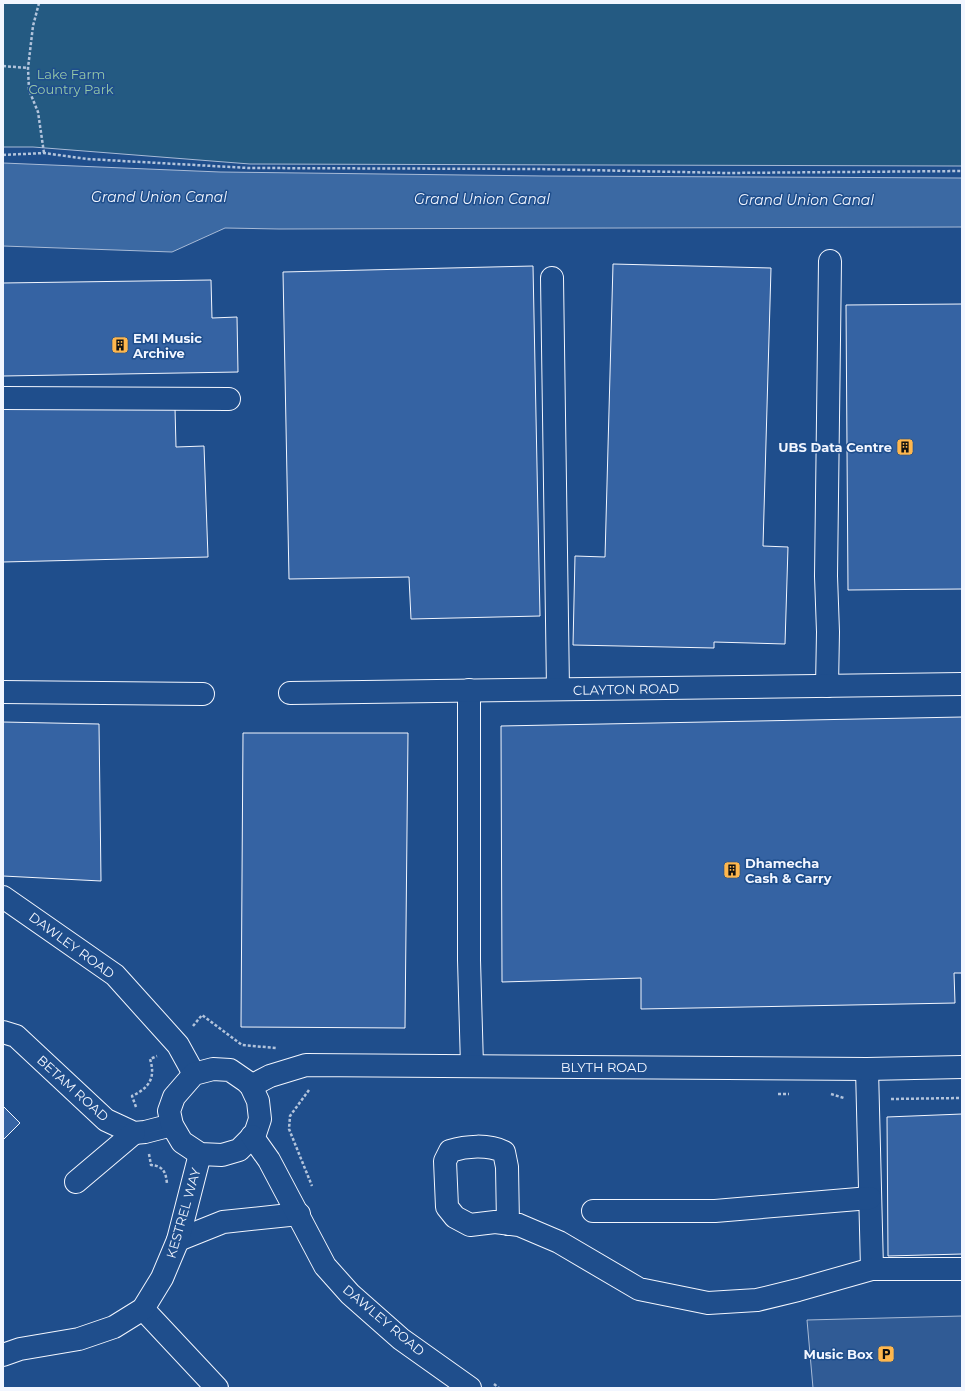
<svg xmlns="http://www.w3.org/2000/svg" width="965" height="1391" font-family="Montserrat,sans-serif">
  <rect width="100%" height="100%" fill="#1f4e8c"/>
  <polygon fill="#245a82" stroke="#a8bbd7" points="3,3 962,3 962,166 250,164 33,147 3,147"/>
  <polygon fill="#305b95" stroke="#a8bbd7" points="962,1316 962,1388 813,1388 807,1320"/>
  <polygon fill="#3b69a3" stroke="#a8bbd7" points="3,163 220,172 545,176 962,178 962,227 279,229 225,228 172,252 3,246"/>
  <g fill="#3563a3" stroke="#f2f6ff">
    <polygon points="613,264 771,268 763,546 788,547 785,644 714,642 714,648 573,645 575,556 605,557"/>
    <polygon points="533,266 540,616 411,619 409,577 289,579 283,272"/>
    <polygon points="3,268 3,283 211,280 212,318 237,317 238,372 3,376"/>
    <polygon points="962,304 962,589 848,590 846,305"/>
    <polygon points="175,408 176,447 204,446 208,557 3,562 3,409"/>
    <polygon points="962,717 962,973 954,973 955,1003 641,1009 641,978 502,982 501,726"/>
    <polygon points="3,722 99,724 101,881 3,876"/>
    <polygon points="243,733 408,733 405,1028 241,1027"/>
    <polygon points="3,1106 20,1123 3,1140"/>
    <polygon points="962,1114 962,1254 888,1256 887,1117"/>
  </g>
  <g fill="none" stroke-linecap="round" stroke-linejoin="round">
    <defs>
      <g id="minor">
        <polyline points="552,278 558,689"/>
        <polyline points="3,398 229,399"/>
        <polyline points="827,686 828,632 826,576 830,261"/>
        <polyline points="469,690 469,960 472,1066"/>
        <polyline points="3,692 203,694"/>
        <polyline points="290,693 962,684"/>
        <polyline points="3,1032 16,1036 106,1120 134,1133 145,1132 172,1125"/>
        <polyline points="867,1069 872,1269"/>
        <polyline points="251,1086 270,1076 306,1065 867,1069 962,1067"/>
        <polyline points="76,1182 134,1133"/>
        <polyline points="593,1211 715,1211 870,1198"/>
        <path d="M508,1224l-1,-57 -3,-15c-16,-8 -38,-6 -54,-1l-5,10 2,46 8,10 15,8 25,-3 24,3 40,17 80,47 69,14 49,-3 41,-10 74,-21h90"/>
        <polyline points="178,1240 223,1222 299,1214"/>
        <polyline points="143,1309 217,1388"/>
        <polyline points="3,1355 20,1349 79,1339 114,1327 143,1309 162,1278 178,1240 200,1154"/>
      </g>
      <g id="major">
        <polyline points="3,897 115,975 178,1045 194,1074"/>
        <polygon points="213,1069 230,1070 246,1081 251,1086 258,1101 260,1119 255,1134 239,1150 222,1155 200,1154 182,1142 172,1125 169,1111 174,1097 194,1074"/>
        <polyline points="252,1136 269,1160 325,1266 350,1294 401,1339 470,1388"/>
      </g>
    </defs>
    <use href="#minor" stroke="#f2f6ff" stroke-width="24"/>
    <use href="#major" stroke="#f2f6ff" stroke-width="24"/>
    <g stroke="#b3c4dc" stroke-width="2.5" stroke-dasharray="3 2" stroke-linecap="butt">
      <polyline points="39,3 33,26 28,68 29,90 38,112 44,153"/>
      <polyline points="3,66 28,68"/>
      <polyline points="3,155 44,153 87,159 249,168 537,169 727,173 962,171"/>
      <polyline points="193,1026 202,1015 242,1045 276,1048"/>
      <polyline points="309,1090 290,1116 289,1129 312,1186"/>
      <polyline points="778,1094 789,1094"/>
      <polyline points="831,1094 844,1098"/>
      <polyline points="891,1099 962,1098"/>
      <path d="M136,1107l-4,-11c17,-8 24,-18 18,-37l7,-3"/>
      <path d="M149,1154l2,11c12,1 15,7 16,19"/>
      <polyline points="494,1384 499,1388"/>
    </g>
    <use href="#minor" stroke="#1f4e8c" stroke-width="22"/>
    <use href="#major" stroke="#1f4e8c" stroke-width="22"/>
  </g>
  <defs>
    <symbol id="building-square" viewBox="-11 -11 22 22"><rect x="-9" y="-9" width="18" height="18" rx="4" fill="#ffb74d" stroke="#1f4e8c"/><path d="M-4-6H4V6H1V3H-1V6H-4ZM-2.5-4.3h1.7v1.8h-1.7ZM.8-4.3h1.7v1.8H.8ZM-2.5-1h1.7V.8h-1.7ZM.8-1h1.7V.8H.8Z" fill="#111"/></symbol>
    <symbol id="parking-square" viewBox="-11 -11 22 22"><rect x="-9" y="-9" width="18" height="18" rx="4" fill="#ffb74d" stroke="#1f4e8c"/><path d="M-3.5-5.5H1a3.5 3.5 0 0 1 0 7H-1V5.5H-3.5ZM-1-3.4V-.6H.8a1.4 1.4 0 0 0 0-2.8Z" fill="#111"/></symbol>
  </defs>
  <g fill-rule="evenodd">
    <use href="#building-square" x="110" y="335" width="20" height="20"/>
    <use href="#building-square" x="895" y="437" width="20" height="20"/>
    <use href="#building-square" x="722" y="860" width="20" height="20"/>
    <use href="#parking-square" x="876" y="1344" width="20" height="20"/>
  </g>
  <g text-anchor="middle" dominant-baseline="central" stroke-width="3" stroke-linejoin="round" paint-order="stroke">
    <g font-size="13" fill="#97c8a6" stroke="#1f4e8c">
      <text x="71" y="74">Lake Farm<tspan x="71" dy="15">Country Park</tspan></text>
    </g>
    <g font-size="13" font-weight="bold" fill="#f2f6ff" stroke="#1f4e8c" text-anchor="start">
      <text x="133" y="338">EMI Music<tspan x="133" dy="15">Archive</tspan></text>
      <text x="892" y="447" text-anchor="end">UBS Data Centre</text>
      <text x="745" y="863">Dhamecha<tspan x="745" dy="15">Cash &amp; Carry</tspan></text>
      <text x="873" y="1354" text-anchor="end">Music Box</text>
    </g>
    <g font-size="13" fill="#f2f6ff" stroke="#1f4e8c">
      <text transform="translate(626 689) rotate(-1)">CLAYTON ROAD</text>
      <text transform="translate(72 945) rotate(36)">DAWLEY ROAD</text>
      <text x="604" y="1067">BLYTH ROAD</text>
      <text transform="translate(73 1088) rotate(42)">BETAM ROAD</text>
      <text transform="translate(183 1213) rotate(-74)">KESTREL WAY</text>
      <text transform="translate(384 1320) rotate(40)">DAWLEY ROAD</text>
    </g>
    <g font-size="14" font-style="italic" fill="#f2f6ff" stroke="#1f4e8c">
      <text x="159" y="197">Grand Union Canal</text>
      <text x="482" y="199">Grand Union Canal</text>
      <text x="806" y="200">Grand Union Canal</text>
    </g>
  </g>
  <rect width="965" height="1391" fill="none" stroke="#f2f6ff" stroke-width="8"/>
</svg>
